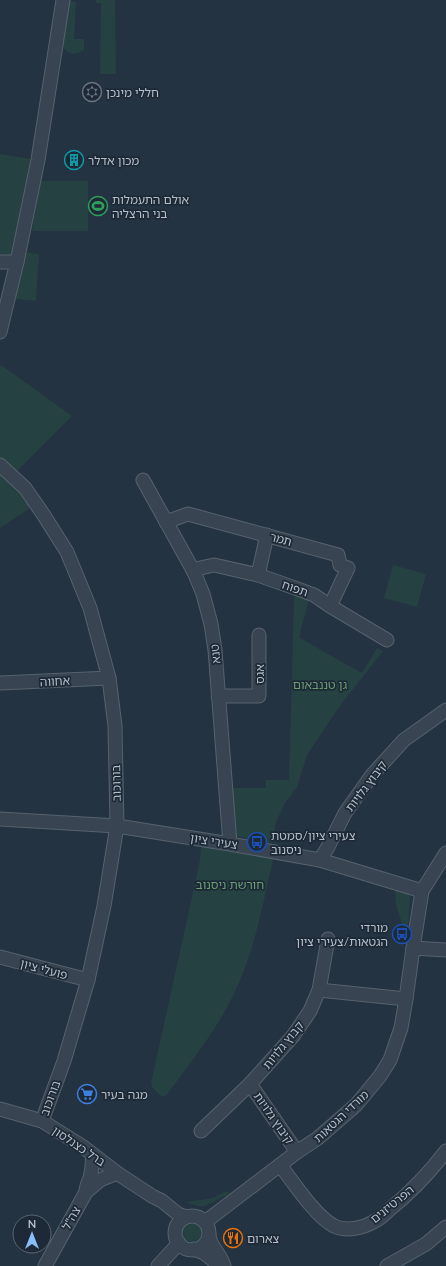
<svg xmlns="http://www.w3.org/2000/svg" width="446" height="1266" font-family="Lato,'Noto Sans Hebrew',sans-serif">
  <rect width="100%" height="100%" fill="#243341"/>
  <g fill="#264142">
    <polygon points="96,0 115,0 116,74 100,74 101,3 96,3"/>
    <path d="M68,1l8,1 -2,37h10v11c-10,7 -17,3 -23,-5z"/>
    <polygon points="0,154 38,160 17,262 0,262"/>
    <polygon points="40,181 88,181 88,231 32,231"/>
    <polygon points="23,252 39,254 36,301 14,299"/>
    <polygon points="1,365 72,416 17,471 0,458 0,368"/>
    <polygon points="0,469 33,506 0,528"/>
    <polygon points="393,565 426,574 417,607 384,598"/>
    <polygon points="294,596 309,600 301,629 300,638 362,673 377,648 383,651 339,707 307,755 297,787 285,803 276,822 272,843 236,836 229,788 266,788 266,780 289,780"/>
    <path d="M202,843l72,13c-10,42 -18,89 -36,129 -17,39 -44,73 -69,107l-4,4h-4l-9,-9 -1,-4 48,-218z"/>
    <polygon points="396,889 408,891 410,896 408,929 404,930 396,905 395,891"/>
    <path d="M224,1192h4l2,1 -25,13c-7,1 -12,-1 -18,-4l26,-4z"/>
    <circle cx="192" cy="1232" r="10"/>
  </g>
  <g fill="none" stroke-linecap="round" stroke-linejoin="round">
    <defs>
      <g id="minor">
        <polyline points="0,262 17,262"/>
        <polyline points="0,332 17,262 38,160 63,0"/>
        <polyline points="0,465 25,488 43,514 67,552 90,608 109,678 115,726 117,826 104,906 88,980 64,1061 42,1121"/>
        <polyline points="143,480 194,572 203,594 211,624 215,650 230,844"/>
        <polyline points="166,522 188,514 338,555 340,565 348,568 330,606"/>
        <polyline points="194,572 200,568 214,565 258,575 295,588 314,595 330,606 387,640"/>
        <polyline points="258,575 267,535"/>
        <polyline points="0,683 109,678"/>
        <polyline points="218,696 259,696 259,635"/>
        <polyline points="0,819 117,826 230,844 320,860 422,891"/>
        <polyline points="320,860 328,847 345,813 372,775 404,740 446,710"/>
        <polyline points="413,948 446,950"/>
        <polyline points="0,957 88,980"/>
        <polyline points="319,990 406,999"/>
        <polyline points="250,1084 297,1152"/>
        <polyline points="0,1109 42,1121 82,1146 117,1173 152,1196 162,1201 178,1214 186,1217"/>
        <polyline points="201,1131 250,1084 293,1036 310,1011 319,990 328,939"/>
        <path d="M280,1165c13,17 36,52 54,61 13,6 29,2 41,-5 5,-2 10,-7 14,-11 21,-17 41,-38 57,-59"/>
        <polyline points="86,1192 100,1180 117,1173"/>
        <circle cx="192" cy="1233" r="17"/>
        <polyline points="205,1222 297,1152 318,1138 356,1105 380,1076 390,1060 401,1028 406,999 413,948 422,891 446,853"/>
        <path d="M209,1235c1,12 12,19 15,31"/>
        <polyline points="194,1249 204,1253 219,1265 222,1266"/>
        <path d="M45,1266l41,-74c0,-6 2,-9 4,-14 2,-8 3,-16 2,-24"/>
        <polyline points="158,1266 179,1243"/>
        <polyline points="387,1266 426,1244 446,1227"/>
      </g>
    </defs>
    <use href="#minor" stroke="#56626e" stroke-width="15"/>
    <use href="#minor" stroke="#384451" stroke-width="13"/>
  </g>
  <defs>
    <symbol id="synagogue-ring" viewBox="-11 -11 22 22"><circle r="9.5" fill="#1d2936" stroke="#6b7280" stroke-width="1.5"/><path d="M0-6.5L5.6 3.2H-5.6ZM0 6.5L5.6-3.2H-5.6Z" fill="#6b7280"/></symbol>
    <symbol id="building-ring" viewBox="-11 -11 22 22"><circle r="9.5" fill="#1d2936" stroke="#0f9aa8" stroke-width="1.5"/><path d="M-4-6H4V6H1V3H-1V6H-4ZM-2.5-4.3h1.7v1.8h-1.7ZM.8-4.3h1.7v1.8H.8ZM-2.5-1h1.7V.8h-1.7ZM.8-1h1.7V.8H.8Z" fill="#0f9aa8"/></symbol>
    <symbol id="stadium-ring" viewBox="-11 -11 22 22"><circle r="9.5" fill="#1d2936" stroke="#2e9e5b" stroke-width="1.5"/><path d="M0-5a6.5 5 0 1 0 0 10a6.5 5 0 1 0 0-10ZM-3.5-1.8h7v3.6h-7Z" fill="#2e9e5b"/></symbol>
    <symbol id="bus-ring" viewBox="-11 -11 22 22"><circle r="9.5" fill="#1d2936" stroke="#1a4fb4" stroke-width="1.5"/><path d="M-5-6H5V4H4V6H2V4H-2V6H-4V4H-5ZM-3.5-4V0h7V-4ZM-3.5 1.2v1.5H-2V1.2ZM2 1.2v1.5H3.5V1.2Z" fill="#1a4fb4"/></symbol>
    <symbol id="supermarket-ring" viewBox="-11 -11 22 22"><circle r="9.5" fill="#1d2936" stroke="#3f7fe0" stroke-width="1.5"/><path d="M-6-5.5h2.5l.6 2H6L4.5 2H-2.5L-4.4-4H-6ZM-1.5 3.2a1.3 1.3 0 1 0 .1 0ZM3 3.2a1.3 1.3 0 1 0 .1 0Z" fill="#3f7fe0"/></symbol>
    <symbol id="restaurant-ring" viewBox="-11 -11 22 22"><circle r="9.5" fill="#1d2936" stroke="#e8710a" stroke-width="1.5"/><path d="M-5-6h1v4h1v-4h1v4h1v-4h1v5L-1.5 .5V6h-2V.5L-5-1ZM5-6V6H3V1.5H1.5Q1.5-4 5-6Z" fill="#e8710a"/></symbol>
  </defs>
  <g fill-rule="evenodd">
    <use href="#synagogue-ring" x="81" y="81" width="22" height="22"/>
    <use href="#building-ring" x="63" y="149" width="22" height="22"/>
    <use href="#stadium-ring" x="87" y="195" width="22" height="22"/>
    <use href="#bus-ring" x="246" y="831" width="22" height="22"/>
    <use href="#bus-ring" x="391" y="923" width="22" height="22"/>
    <use href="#supermarket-ring" x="76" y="1083" width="22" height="22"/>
    <use href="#restaurant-ring" x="222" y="1227" width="22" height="22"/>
  </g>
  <g text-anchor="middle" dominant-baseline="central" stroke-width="3.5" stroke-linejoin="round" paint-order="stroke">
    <g font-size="12" fill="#b5bfcb" stroke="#1d2936" text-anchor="start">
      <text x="106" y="92">חללי מינכן</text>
      <text x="88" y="160">מכון אדלר</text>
      <text x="112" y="199">אולם התעמלות<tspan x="112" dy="14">בני הרצליה</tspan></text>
      <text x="271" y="835">צעירי ציון/סמטת<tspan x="271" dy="14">ניסנוב</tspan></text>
      <text x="388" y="927" text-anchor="end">מורדי<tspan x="388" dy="14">הגטאות/צעירי ציון</tspan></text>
      <text x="101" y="1094">מגה בעיר</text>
      <text x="247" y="1238">צארום</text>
    </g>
    <g font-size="12" fill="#b5bfcb" stroke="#1d2936">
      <text transform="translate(281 539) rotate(15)">תמר</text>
      <text transform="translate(295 588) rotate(19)">תפוח</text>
      <text transform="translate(215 654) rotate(-96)">טנא</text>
      <text transform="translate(259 674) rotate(-90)">אגס</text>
      <text transform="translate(55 681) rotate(-3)">אחווה</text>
      <text transform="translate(116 783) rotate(-91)">בורוכוב</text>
      <text transform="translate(366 786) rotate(-53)">קיבוץ גלויות</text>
      <text transform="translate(214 841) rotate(9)">צעירי ציון</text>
      <text transform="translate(44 969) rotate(15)">פועלי ציון</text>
      <text transform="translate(283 1045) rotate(-51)">קבוץ גלויות</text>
      <text transform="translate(50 1098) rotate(-70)">בורוכוב</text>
      <text transform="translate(341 1116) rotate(-43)">מורדי הגטאות</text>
      <text transform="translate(274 1118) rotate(55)">קיבוץ גלויות</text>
      <text transform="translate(79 1146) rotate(34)">ברל כצנלסון</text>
      <text transform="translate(392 1204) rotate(-39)">הפרטיזנים</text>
      <text transform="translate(71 1218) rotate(-61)">צה"ל</text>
    </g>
    <g font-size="12" fill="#6b9d73" stroke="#1d2936">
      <text x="320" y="684">גן טננבאום</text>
      <text x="230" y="884">חורשת ניסנוב</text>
    </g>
  </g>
  <g transform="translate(32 1234)"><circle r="19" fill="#1d2936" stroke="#5a6572"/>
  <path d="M0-3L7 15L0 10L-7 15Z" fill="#89befd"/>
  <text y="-6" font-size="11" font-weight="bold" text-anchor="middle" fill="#b5bfcb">N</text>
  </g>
</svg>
